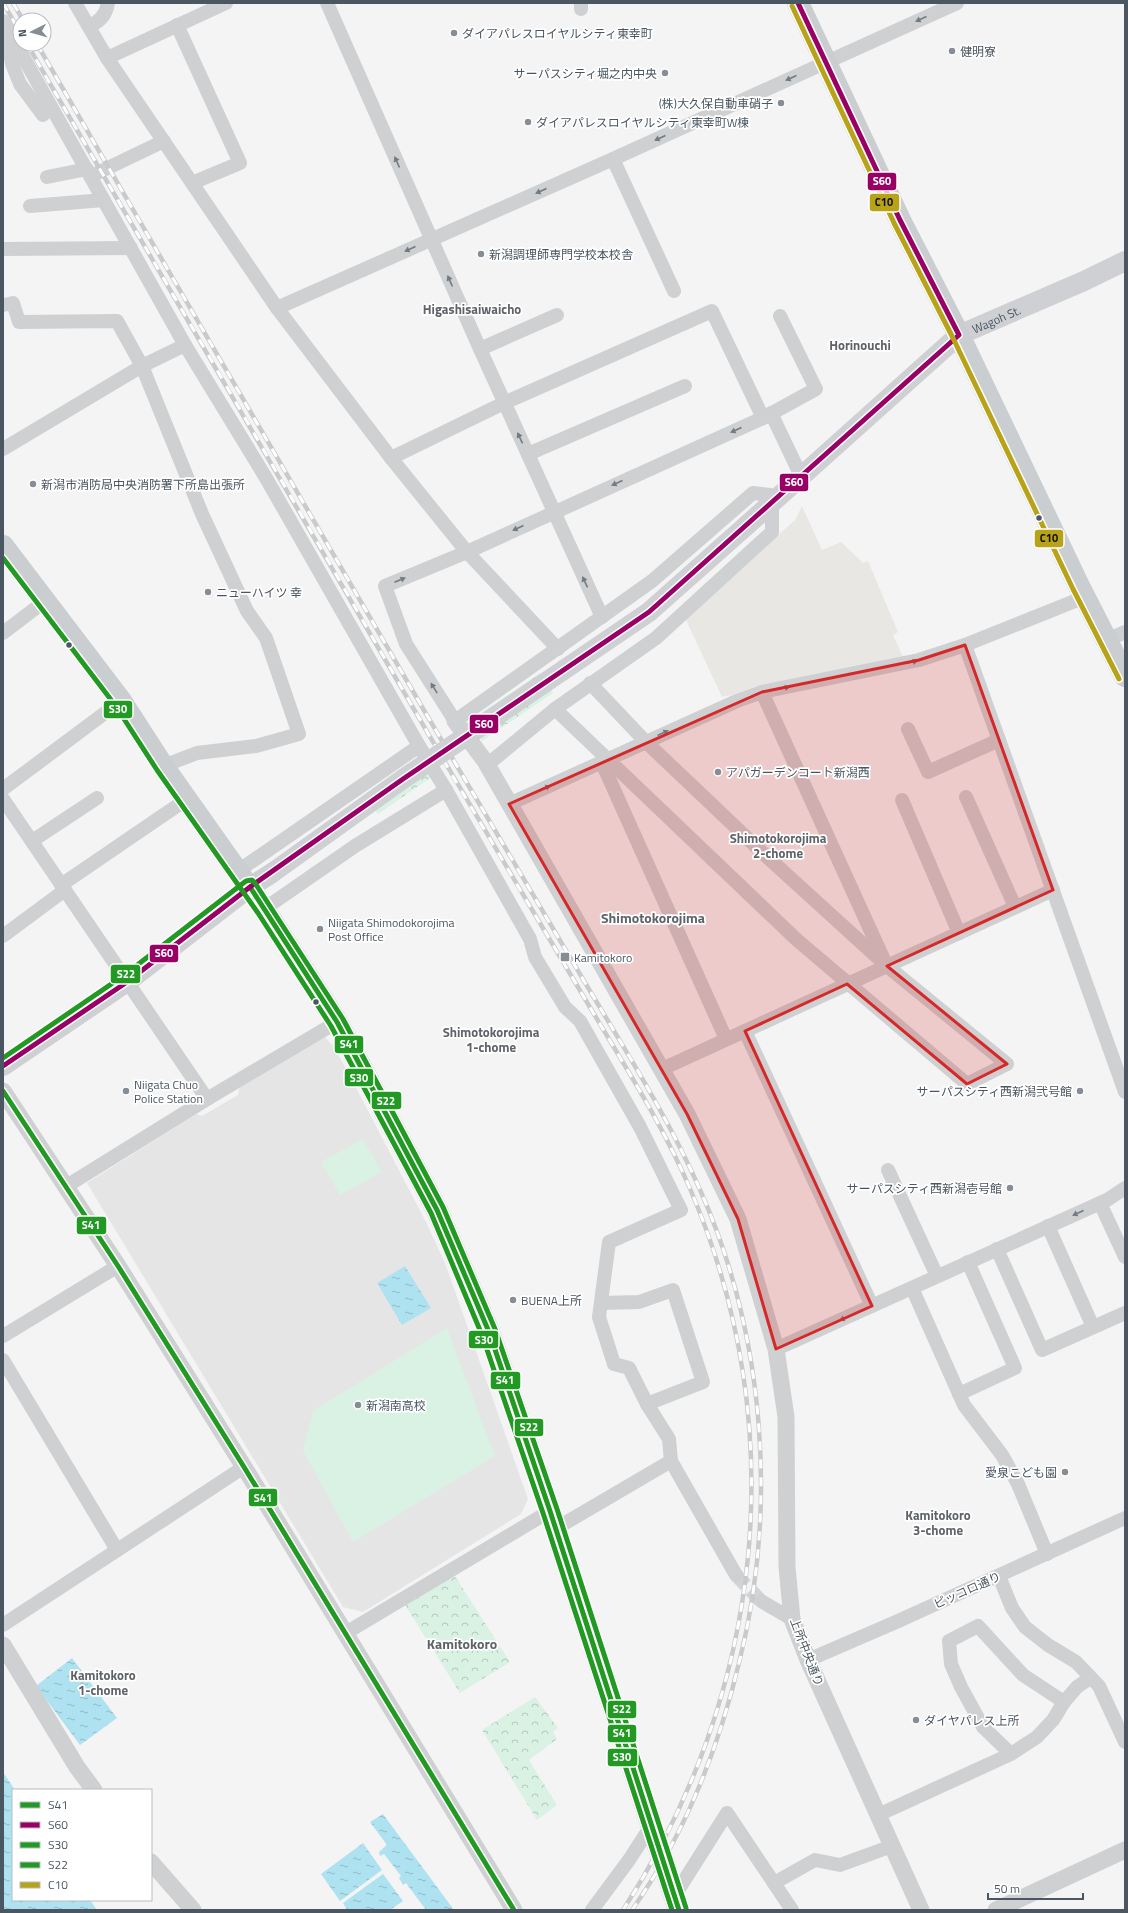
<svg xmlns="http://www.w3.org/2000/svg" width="1128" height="1913" font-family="'Titillium Web','Noto Sans JP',sans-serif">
  <defs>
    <pattern id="park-crowns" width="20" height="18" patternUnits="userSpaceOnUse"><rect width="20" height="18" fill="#d9f2e3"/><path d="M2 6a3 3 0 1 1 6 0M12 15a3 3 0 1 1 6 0" fill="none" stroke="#b2c7bb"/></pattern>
    <pattern id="water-ripples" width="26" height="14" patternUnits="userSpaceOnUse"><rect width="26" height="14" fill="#aee2f0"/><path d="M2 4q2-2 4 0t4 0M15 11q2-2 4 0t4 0" fill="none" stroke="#90bac6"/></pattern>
  </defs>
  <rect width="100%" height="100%" fill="#f4f4f4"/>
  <polygon fill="#e8e7e3" points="802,506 822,550 841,542 863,563 868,561 898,632 893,635 903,657 722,697 685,618 795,520"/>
  <polygon fill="#e6e5e6" points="324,1036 334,1047 352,1080 427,1224 445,1263 528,1499 521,1514 363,1612 343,1607 87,1183 196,1114 202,1116 238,1095 240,1085"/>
  <g fill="url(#park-crowns)">
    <polygon points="540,673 553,693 482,741 469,721"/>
    <polygon points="420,756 433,776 378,814 365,794"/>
    <polygon points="451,1570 510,1662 460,1693 402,1600"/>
    <polygon points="535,1697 558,1728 553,1732 557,1739 529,1760 557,1805 537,1820 482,1730"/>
  </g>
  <g fill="#d9f2e3">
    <polygon points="363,1139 382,1172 340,1195 321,1162"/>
    <polygon points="447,1328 495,1456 353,1542 303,1451 313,1411"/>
  </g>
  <g fill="url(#water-ripples)">
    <polygon points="405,1266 431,1308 402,1325 377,1283"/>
    <polygon points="72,1658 117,1718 80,1745 36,1686"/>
    <polygon points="3,1772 15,1790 13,1790 13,1900 90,1900 97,1910 3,1910"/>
    <polygon points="383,1814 454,1910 426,1910 406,1883 403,1885 399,1878 401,1876 384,1854 380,1856 379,1852 387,1845 370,1822"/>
    <polygon points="363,1843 382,1870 340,1901 321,1874"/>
    <polygon points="383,1874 403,1901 390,1910 347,1910 343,1903"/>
  </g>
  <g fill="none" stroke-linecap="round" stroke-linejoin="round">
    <polyline stroke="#d2d4d7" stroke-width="14" stroke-dasharray="14 7" stroke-linecap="butt" points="736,1575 761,1601"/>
    <g stroke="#ced0d2" stroke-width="14">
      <polyline points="75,3 107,58 277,308 391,458 467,552 558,649"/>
      <polyline points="327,3 480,349 602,617"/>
      <polyline points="581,3 581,9"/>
      <polyline points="3,21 185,345 266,478 419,746 446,790"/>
      <polyline points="177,25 240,163 192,183"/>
      <path d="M89,26c11,-4 17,-11 19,-23"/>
      <polyline points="7,35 12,64 20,84 43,115"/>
      <polyline points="107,58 226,3"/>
      <polyline points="613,159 674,291"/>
      <polyline points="91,176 164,141"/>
      <polyline points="47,177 87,169"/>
      <polyline points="30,206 104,200"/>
      <polyline points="3,249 131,248"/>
      <polyline points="3,305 13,303 19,322 117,321 142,366 202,514 247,611 266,638 299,734 256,746 197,753 163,766"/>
      <polyline points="277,308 613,159 957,3"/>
      <polyline points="480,349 557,315"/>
      <polyline points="771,413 801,476"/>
      <polyline points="3,449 142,366 185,345"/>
      <polyline points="528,454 685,386"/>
      <polyline points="391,458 504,403 712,311 763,418"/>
      <polyline points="778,496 753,493 652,581 455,721 406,644 385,586 467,552 763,418 816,389 780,316"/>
      <polyline points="3,633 45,601"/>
      <polyline points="1107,640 1125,632"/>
      <polyline points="965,645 1125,1092"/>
      <polyline points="762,692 884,960"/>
      <polyline points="555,709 797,940 967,1084 1007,1064 887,966 765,855 645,741 590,683"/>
      <polyline points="908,729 928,772 999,740"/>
      <polyline points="602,763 726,1039"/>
      <polyline points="487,765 555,709 656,638 772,532 772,501"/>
      <polyline points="3,789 121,701"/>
      <polyline points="966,797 1015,907"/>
      <polyline points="3,799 207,1099"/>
      <polyline points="902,800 959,933"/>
      <polyline points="509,804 737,701 762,692 919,660 965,645 1085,597"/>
      <polyline points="32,841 97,798"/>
      <polyline points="238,871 419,746"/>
      <polyline points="61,885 187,799"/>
      <polyline points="264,909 355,846 446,790 530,939 535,957 565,1007 580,1021 640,1127 681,1210 609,1242 599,1317 614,1364 629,1368 647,1404 669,1439 671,1461 736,1575"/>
      <polyline points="3,936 65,890"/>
      <polyline points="745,1031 872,1306"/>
      <polyline points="662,1069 1053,890"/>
      <polyline points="888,1170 937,1276"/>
      <polyline points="65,1187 207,1099 337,1022"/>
      <polyline points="1100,1203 1125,1257"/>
      <polyline points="1048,1226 1093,1327"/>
      <polyline points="997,1249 1042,1350 1125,1313"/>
      <polyline points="912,1288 964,1405 1002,1455 1018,1484 1047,1554"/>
      <polyline points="601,1303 639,1302 673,1290 703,1382 647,1404"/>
      <polyline points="3,1336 118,1266"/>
      <polyline points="776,1349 1107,1200 1125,1188"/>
      <polyline points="3,1360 117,1550"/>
      <polyline points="959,1394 1015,1368 968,1262"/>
      <polyline points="555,1529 671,1461"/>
      <polyline points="999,1576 1012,1608 1025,1627 1048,1645 1076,1662 1099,1686 1125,1742"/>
      <polyline points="761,1601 792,1619"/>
      <polyline points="3,1625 244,1467"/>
      <polyline points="344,1634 550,1511"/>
      <polyline points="808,1660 896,1622 1125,1518"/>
      <polyline points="1011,1754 983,1727 961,1687 951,1664 949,1641 978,1626 1023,1675 1064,1702"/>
      <polyline points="878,1815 1011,1754 1037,1737 1053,1720 1064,1702 1077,1687 1090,1678"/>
      <polyline points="774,1883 815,1860 840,1865 892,1846"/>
      <polyline points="675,1895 727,1813 792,1910"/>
      <polyline points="592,1910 629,1860 651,1826"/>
    </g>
    <g stroke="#ced0d2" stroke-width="17">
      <polyline points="455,721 485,761 687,1114 738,1219 776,1349 786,1417 787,1567 792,1619 808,1660 921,1910"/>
      <polyline points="3,1091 118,1266 244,1467 514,1910"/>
      <polyline points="3,1645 77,1767 94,1790"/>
      <polyline points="151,1862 193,1910"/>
      <polyline points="996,1910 1125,1850"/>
    </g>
    <g stroke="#ced0d4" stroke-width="20">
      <path id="s1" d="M747,525l212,-190 125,-54 41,-20"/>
      <polyline points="3,1066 127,982 250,887 272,873"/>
    </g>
    <g stroke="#caced1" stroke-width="22">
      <polyline points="798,3 900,220 959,335 1079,586 1125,676"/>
      <polyline points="3,546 121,701 163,766 264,909 337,1022 437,1210 489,1332 550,1511 679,1910"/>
    </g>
    <defs>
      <g id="rail">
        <polyline points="3,3 20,32"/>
        <polyline points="13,3 23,20"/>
        <path d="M27,44c133,229 267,457 399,686 54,93 110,186 165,279 35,59 73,118 100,182 102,239 72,503 -68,719"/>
        <path d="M37,44c129,223 259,446 388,668 50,84 99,168 149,252 44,75 92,148 127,228 64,145 77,317 38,471 -21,87 -55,173 -107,247"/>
      </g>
    </defs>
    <use href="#rail" stroke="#c9cacc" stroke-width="4.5"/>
    <use href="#rail" stroke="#fff" stroke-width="3" stroke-dasharray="9" stroke-linecap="butt"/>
    <polyline stroke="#ced0d4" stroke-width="20" points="272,873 403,779 649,612 747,525"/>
    <defs>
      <g id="bus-1">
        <polyline points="250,887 337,1022 437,1210 489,1332 550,1511 679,1910"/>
        <polyline points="3,1091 118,1266 244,1467 514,1910"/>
      </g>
      <polyline id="bus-2" points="3,1066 127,982 250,887 403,779 649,612 959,335 900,220 798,3"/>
      <polyline id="bus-3" points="3,558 115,705 157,770 258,913 331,1026 431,1213 482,1335 543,1513 672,1910"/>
      <polyline id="bus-4" points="3,1058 123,976 246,881 252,880 255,883 343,1019 443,1207 495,1329 557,1509 686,1908"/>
      <polyline id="bus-5" points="792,6 894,223 953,338 1073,589 1119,679"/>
    </defs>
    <use href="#bus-1" stroke="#fff" stroke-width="8"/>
    <use href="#bus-2" stroke="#fff" stroke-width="8"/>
    <use href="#bus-3" stroke="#fff" stroke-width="8"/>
    <use href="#bus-4" stroke="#fff" stroke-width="8"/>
    <use href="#bus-5" stroke="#fff" stroke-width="8"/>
    <use href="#bus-1" stroke="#292" stroke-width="5"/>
    <use href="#bus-2" stroke="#906" stroke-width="5"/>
    <use href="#bus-3" stroke="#292" stroke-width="5"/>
    <use href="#bus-4" stroke="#292" stroke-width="5"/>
    <use href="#bus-5" stroke="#b8a218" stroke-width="5"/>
  </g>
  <defs><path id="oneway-solid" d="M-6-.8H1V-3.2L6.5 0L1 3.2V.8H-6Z"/></defs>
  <g fill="#727b83">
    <use href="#oneway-solid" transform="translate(921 19) rotate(156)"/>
    <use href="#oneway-solid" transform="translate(791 78) rotate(155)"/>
    <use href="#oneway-solid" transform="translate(660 138) rotate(155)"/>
    <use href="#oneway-solid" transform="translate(397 162) rotate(-114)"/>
    <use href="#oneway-solid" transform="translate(541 191) rotate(156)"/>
    <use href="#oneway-solid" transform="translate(410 249) rotate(156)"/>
    <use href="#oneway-solid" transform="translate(450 281) rotate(-114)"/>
    <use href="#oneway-solid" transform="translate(736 430) rotate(156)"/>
    <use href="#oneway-solid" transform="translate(520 438) rotate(-115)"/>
    <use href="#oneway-solid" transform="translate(617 483) rotate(156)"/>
    <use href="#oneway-solid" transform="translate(518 528) rotate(155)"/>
    <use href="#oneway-solid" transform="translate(400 580) rotate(-23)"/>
    <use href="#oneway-solid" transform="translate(585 582) rotate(-115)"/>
    <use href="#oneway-solid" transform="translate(912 662) rotate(-11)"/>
    <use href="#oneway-solid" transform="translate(434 688) rotate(-122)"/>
    <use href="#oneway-solid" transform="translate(784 688) rotate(-11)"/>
    <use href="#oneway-solid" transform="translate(663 733) rotate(-24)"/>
    <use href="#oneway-solid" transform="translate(545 788) rotate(-24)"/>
    <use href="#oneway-solid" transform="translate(1078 1213) rotate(156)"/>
    <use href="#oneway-solid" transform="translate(845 1318) rotate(156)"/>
  </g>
  <path fill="#d62828" fill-opacity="0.2" stroke="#d62828" stroke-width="3" stroke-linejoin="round" d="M965,645l88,245 -166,76 120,98 -40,20 -120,-100 -102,47 127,275 -96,43 -38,-130 -51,-105 -178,-310 253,-112 157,-32z"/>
  <g fill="#868d94" stroke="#fff" stroke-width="1.5">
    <circle cx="454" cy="33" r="4"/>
    <circle cx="952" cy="51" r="4"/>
    <circle cx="665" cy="73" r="4"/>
    <circle cx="781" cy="103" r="4"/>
    <circle cx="528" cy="122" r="4"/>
    <circle cx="481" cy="254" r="4"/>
    <circle cx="33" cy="484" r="4"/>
    <circle cx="208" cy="592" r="4"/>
    <circle cx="718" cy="772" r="4"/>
    <circle cx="320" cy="929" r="4"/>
    <rect x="560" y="952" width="10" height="10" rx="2"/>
    <circle cx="126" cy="1091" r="4"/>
    <circle cx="1080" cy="1091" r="4"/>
    <circle cx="1010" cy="1188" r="4"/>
    <circle cx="513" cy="1300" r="4"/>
    <circle cx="358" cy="1405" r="4"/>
    <circle cx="1065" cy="1472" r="4"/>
    <circle cx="916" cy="1720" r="4"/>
  </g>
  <g fill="#4a5661" stroke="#fff" stroke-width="1.5">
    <circle cx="1039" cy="518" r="3.5"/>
    <circle cx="69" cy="645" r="3.5"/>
    <circle cx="316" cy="1002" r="3.5"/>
  </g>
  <g text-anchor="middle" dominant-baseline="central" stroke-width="3.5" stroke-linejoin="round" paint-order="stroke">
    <g font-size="12" fill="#4a5661" stroke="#fff" text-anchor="start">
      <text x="462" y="33">ダイアパレスロイヤルシティ東幸町</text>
      <text x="960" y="51">健明寮</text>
      <text x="657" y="73" text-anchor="end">サーパスシティ堀之内中央</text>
      <text x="773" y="103" text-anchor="end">(株)大久保自動車硝子</text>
      <text x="536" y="122">ダイアパレスロイヤルシティ東幸町W棟</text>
      <text x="489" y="254">新潟調理師専門学校本校舎</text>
      <text x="41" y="484">新潟市消防局中央消防署下所島出張所</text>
      <text x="216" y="592">ニューハイツ 幸</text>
      <text x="726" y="772">アパガーデンコート新潟西</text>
      <text x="328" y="922">Niigata Shimodokorojima<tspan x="328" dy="14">Post Office</tspan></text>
      <text x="574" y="957">Kamitokoro</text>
      <text x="134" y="1084">Niigata Chuo<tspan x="134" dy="14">Police Station</tspan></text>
      <text x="1072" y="1091" text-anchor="end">サーパスシティ西新潟弐号館</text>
      <text x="1002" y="1188" text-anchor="end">サーパスシティ西新潟壱号館</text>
      <text x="521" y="1300">BUENA上所</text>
      <text x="366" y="1405">新潟南高校</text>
      <text x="1057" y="1472" text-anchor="end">愛泉こども園</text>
      <text x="924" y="1720">ダイヤパレス上所</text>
    </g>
    <g font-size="12" fill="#4a5661" stroke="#fff">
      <text stroke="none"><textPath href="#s1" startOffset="325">Wagoh St.</textPath></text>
      <text transform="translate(967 1590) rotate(-24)">ピッコロ通り</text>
      <text transform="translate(807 1652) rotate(69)">上所中央通り</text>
    </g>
    <g font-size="13" font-weight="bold" fill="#5f6368" stroke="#fff">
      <text x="472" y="309">Higashisaiwaicho</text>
      <text x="860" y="345">Horinouchi</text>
      <text x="778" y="838">Shimotokorojima<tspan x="778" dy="15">2-chome</tspan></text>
      <text x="491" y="1032">Shimotokorojima<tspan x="491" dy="15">1-chome</tspan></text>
      <text x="938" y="1515">Kamitokoro<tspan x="938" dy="15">3-chome</tspan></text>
      <text x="103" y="1675">Kamitokoro<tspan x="103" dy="15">1-chome</tspan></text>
    </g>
    <g font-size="14" font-weight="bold" fill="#5f6368" stroke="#fff">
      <text x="653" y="917">Shimotokorojima</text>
      <text x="462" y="1643">Kamitokoro</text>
    </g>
  </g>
  <g stroke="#fff" stroke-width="1.5">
    <rect x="867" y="172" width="30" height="19" rx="4" fill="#906"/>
    <rect x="869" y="193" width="31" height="19" rx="4" fill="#b8a218"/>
    <rect x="779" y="473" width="30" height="19" rx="4" fill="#906"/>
    <rect x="1034" y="529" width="30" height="19" rx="4" fill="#b8a218"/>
    <rect x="103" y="700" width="30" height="19" rx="4" fill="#292"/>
    <rect x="469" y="714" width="30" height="20" rx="4" fill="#906"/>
    <rect x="149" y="944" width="30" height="19" rx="4" fill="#906"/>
    <rect x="110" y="964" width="31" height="20" rx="4" fill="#292"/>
    <rect x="334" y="1035" width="30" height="19" rx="4" fill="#292"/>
    <rect x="344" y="1068" width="30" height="19" rx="4" fill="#292"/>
    <rect x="371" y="1091" width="31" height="19" rx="4" fill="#292"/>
    <rect x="76" y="1216" width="31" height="19" rx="4" fill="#292"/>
    <rect x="468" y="1330" width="31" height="19" rx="4" fill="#292"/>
    <rect x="490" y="1371" width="31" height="19" rx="4" fill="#292"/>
    <rect x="514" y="1418" width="30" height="19" rx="4" fill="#292"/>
    <rect x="248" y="1488" width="30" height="19" rx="4" fill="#292"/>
    <rect x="607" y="1700" width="30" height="19" rx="4" fill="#292"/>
    <rect x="607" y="1724" width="30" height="19" rx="4" fill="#292"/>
    <rect x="607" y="1748" width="31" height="19" rx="4" fill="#292"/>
  </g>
  <g font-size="11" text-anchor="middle" font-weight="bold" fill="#fff">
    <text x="882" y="185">S60</text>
    <text x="794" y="486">S60</text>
    <text x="118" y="713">S30</text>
    <text x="484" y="728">S60</text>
    <text x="164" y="957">S60</text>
    <text x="126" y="978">S22</text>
    <text x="349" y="1048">S41</text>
    <text x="359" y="1082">S30</text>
    <text x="386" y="1105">S22</text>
    <text x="91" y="1229">S41</text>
    <text x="484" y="1344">S30</text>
    <text x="505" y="1384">S41</text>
    <text x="529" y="1431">S22</text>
    <text x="263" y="1502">S41</text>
    <text x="622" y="1713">S22</text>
    <text x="622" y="1737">S41</text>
    <text x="622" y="1761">S30</text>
  </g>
  <g font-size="11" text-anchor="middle" font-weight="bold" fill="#111">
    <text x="884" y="206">C10</text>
    <text x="1049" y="542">C10</text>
  </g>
  <rect width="1128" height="1913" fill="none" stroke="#4a5661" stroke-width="8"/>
  <rect x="12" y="1789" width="140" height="112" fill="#ffffff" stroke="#b7bbc0"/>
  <rect x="20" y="1802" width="20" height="6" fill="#229922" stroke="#b7bbc0"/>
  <text x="48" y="1809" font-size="12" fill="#4a5661">S41</text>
  <rect x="20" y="1822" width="20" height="6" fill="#990066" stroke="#b7bbc0"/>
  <text x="48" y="1829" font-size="12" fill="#4a5661">S60</text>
  <rect x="20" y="1842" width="20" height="6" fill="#229922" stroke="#b7bbc0"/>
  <text x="48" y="1849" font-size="12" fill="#4a5661">S30</text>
  <rect x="20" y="1862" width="20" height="6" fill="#229922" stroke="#b7bbc0"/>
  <text x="48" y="1869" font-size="12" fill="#4a5661">S22</text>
  <rect x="20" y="1882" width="20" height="6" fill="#b8a218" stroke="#b7bbc0"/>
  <text x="48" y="1889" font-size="12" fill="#4a5661">C10</text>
  <g transform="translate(32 32) rotate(264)"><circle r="19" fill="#ffffff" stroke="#b7bbc0"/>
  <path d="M0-3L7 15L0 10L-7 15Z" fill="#868d94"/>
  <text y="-6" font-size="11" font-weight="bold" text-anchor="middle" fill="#4a5661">N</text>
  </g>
  <path d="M988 1893v6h95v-6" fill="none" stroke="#4a5661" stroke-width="2"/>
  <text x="994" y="1893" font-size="12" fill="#4a5661" stroke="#ffffff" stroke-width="3" paint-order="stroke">50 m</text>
</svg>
